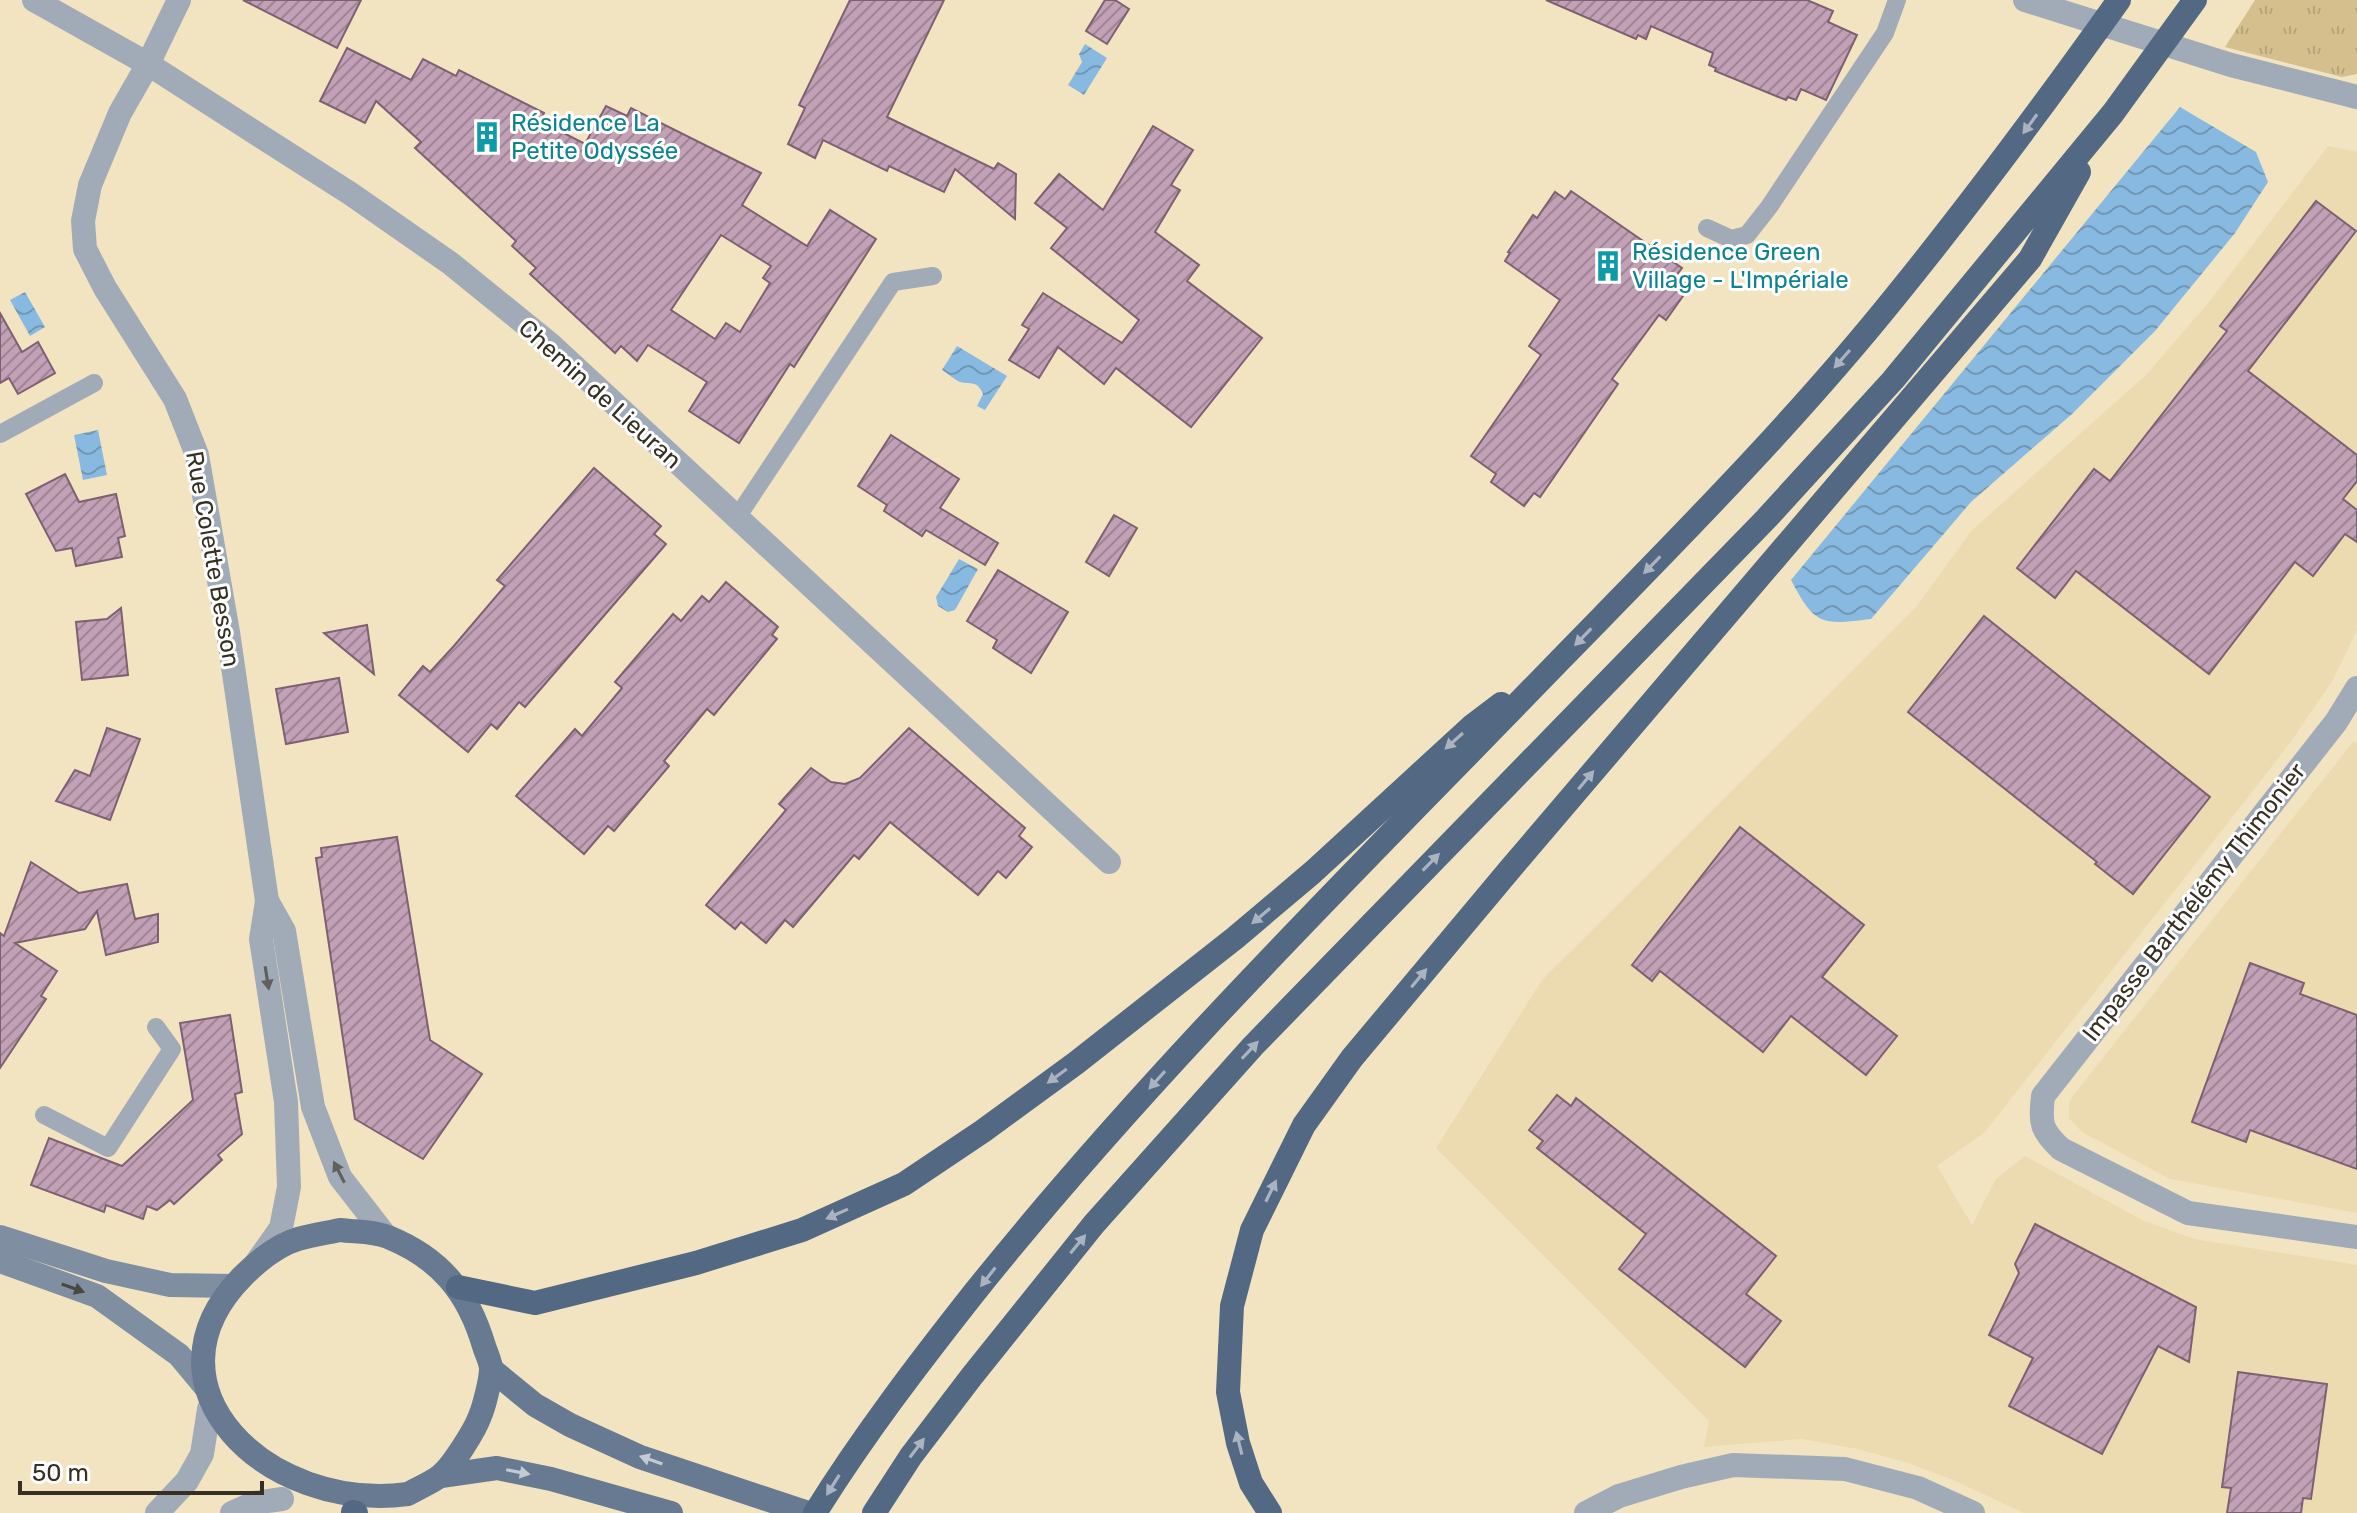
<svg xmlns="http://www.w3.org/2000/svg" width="2357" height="1513" font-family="Rubik,sans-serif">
  <defs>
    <pattern id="grass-tufts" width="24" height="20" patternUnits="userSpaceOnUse" patternTransform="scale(2)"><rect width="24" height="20" fill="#d5c08d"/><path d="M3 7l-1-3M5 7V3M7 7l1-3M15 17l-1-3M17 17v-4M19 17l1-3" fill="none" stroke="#b7a579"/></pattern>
    <pattern id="water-waves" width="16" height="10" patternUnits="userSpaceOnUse" patternTransform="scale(2)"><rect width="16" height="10" fill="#88b9e0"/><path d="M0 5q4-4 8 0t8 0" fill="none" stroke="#7097b5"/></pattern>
    <pattern id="building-hatch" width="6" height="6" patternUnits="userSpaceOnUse" patternTransform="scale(2)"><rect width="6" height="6" fill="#c2a1b6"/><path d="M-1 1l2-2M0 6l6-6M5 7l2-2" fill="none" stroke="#9e8494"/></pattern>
  </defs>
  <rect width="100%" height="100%" fill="#f3e4c1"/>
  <g fill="#ecdab0">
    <polygon points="2328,146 2357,152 2357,630 2333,680 2292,740 2249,796 1984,1133 1937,1166 1972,1225 1996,1179 2025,1156 2144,1221 2195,1239 2357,1265 2357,1513 2024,1513 1953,1480 1908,1463 1858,1449 1802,1439 1704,1447 1709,1421 1436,1148 1542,980 1916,607 1972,530 2146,375 2209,302"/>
    <polygon points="2353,742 2357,742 2357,1213 2170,1179 2082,1132 2069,1118 2069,1103 2075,1093"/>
  </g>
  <polygon fill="url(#grass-tufts)" points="2255,0 2357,0 2357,74 2342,77 2225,47"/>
  <g fill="url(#water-waves)">
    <polygon points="1085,44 1107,58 1084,95 1068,85 1082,62 1079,54"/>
    <path d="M2180,107l76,45 12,30 -33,51 -80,98 -83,83 -101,88 -100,117c-49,6 -56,7 -80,-39z"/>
    <polygon points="25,292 45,327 30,336 10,300"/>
    <path d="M957,346l50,30 -22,34 -8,-4 6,-12c-6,-14 -11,-9 -23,-12 -5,-2 -13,-9 -18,-12z"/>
    <polygon points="98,430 107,475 83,480 74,435"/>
    <polygon points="959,559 978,569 955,610 948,612 938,606 936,597"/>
  </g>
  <g fill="url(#building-hatch)" stroke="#7e6073" stroke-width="2" fill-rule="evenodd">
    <polygon points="243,0 361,0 337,48"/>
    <polygon points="850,0 944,0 887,117 994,169 998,163 1016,174 1015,219 955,169 944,192 889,166 887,171 823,140 815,158 788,144 805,108 799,105"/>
    <polygon points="1105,0 1115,0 1129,9 1107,44 1086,31"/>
    <polygon points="1546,0 1807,0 1833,11 1828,22 1857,35 1826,100 1801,89 1796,100 1788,97 1786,100 1715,71 1716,68 1709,65 1713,53 1651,26 1646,39 1638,35 1636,39"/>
    <path d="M347,48l64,32 12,-21 33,17 3,-6 85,43 -4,8 45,23 21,-38 21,10 4,-8 130,65 -19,32 65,41 23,-36 46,29 -82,128 -4,-3 -51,79 -50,-32 18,-29 -59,-37 -11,16 -16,-15 -6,7 -85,-79 6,-6 -24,-22 4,-5 -101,-93 6,-6 -45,-41 -11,22 -45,-22zM721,235l50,31 -8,12 7,5 -30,49 -14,-9 -11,16 -44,-29z"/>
    <polygon points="1153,126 1193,150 1171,185 1180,190 1155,232 1199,265 1187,281 1262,338 1191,427 1116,368 1104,384 1058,347 1039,378 1009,360 1029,329 1022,325 1043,293 1122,343 1139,320 1051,248 1067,228 1035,203 1059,174 1103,210"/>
    <polygon points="1571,191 1682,268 1676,276 1690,286 1666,320 1659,315 1612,379 1618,384 1540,497 1534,493 1524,506 1491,482 1496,474 1471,456 1541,355 1529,346 1560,300 1505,261 1510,253 1508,252 1533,215 1537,218 1555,192 1565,199"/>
    <polygon points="2316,201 2356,231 2248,371 2357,455 2357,481 2343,499 2357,510 2357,542 2345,534 2313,576 2295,562 2209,674 2076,571 2055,598 2017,568 2094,469 2110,481 2227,331 2220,326"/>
    <polygon points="0,313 22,352 38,342 55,373 18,394 9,378 0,383"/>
    <polygon points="891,435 959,479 940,508 998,543 985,565 926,530 922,536 884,511 887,505 858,486"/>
    <polygon points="594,468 661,526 654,534 666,544 525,707 519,702 497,729 491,724 468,752 399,695 423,666 430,672 453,647 505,586 497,580"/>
    <polygon points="65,474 79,502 116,494 125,536 118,538 122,557 76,566 72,548 56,551 26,494"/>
    <polygon points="1114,515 1137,528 1109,576 1086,562"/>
    <polygon points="998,570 1068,612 1031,673 993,648 997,640 967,621"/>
    <polygon points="726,582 778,627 772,635 777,639 714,715 707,709 664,761 669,766 614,831 608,826 584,854 516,796 575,729 582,736 622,688 615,682 673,614 681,621 702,596 709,602"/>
    <polygon points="121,608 128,675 82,680 76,622 107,619"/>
    <polygon points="1984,616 2210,797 2133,894 2095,864 2097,862 1908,712"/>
    <polygon points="367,625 374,674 324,633"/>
    <polygon points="339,678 348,732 286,744 276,689"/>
    <polygon points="107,728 140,739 110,820 56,801 75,770 90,776"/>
    <polygon points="909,728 1025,828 1019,836 1032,847 1006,878 998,871 978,895 890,822 859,859 854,855 793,927 785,920 766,943 741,922 735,929 706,905 786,810 779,804 811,768 831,782 845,784 860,778"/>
    <polygon points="1740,827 1864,925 1822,977 1897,1036 1866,1075 1791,1016 1763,1052 1660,971 1652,981 1632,965"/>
    <polygon points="397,837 430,1040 482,1074 423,1159 355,1119 316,858 322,857 321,848"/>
    <polygon points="31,862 79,893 127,884 135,919 158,914 158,942 106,955 97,911 85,929 15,943 57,971 41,996 46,999 0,1068 0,933 4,936"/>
    <polygon points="2250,963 2304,983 2300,994 2357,1015 2357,1169 2250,1130 2246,1142 2192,1122"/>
    <polygon points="230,1015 242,1092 235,1094 242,1134 218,1155 222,1160 174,1204 170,1200 157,1210 147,1206 143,1219 106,1205 104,1212 31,1185 49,1138 122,1166 193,1100 180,1023"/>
    <polygon points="1557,1095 1571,1106 1576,1098 1776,1256 1746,1294 1781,1321 1745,1367 1619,1269 1646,1234 1537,1148 1543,1141 1529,1130"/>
    <polygon points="2035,1224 2196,1307 2189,1362 2158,1346 2102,1454 2009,1406 2033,1358 1989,1335 2019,1273 2015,1264"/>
    <polygon points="2238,1372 2327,1384 2311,1499 2303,1498 2301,1513 2227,1513 2231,1488 2222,1487"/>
  </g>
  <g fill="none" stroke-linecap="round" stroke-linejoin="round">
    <g stroke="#a1abb8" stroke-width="18">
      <polyline points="1707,228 1731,239 1747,235 1769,207 1885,33 1897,0"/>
      <polyline points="0,434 94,383"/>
      <polyline points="736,519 893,282 933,276"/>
      <polyline points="44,1115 108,1148 172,1049 156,1027"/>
    </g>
    <g stroke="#a1abb8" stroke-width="24">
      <polyline points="34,0 148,64 351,194 450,263 550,344 1109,862"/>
      <polyline points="179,0 148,64 120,113 90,185 83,221 85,249 105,288 175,399 197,455 228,632 267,901 261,939 286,1102 289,1187 281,1228 257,1262"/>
      <polyline points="2025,0 2231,65 2357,97"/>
      <path d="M2357,688l-21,34 -293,374c-3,28 -2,34 18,53l127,64 169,24"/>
      <polyline points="267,901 284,931 313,1107 340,1177 385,1235"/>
      <polyline points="157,1513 187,1481 202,1454 209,1409"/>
      <polyline points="232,1513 254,1503 282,1499"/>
      <polyline points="1586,1513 1619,1496 1681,1477 1733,1465 1845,1469 1918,1488 1973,1513"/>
    </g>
    <g stroke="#808ea1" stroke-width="24">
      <polyline points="0,1237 106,1271 170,1285 233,1286"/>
      <polyline points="0,1261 97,1296 179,1355 204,1385"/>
    </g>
    <g stroke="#687a91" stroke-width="24">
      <path d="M340,1230c15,2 34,1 48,7 52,21 80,55 96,109 2,7 7,16 7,23 0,10 -7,38 -11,47 -5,14 -28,51 -40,60 -9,7 -22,12 -32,18 -140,19 -274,-108 -165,-218 15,-15 35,-31 55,-37 14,-4 28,-6 42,-9z"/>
      <polyline points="491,1369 535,1405 570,1425 640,1457 808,1513"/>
      <polyline points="441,1476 497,1468 551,1479 671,1513"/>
    </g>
    <g stroke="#536882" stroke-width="24">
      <polyline points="458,1287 535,1303 696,1263 802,1230 904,1184 983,1131 1076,1063 1235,938 1313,872 1472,726 1501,704"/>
      <polyline points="353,1512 356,1513"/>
      <path d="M815,1513c48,-77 103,-149 159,-220 180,-225 387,-427 587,-634 114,-117 231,-234 334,-362 78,-96 152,-196 224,-297"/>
      <polyline points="874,1513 911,1456 972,1376 1094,1224 1253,1046 1766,519 1893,380 2113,113 2195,0"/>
      <polyline points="1270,1513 1251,1483 1238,1443 1228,1392 1232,1306 1252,1230 1304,1125 1352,1058 1511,868 2030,259 2079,172"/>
    </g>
  </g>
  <defs><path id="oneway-solid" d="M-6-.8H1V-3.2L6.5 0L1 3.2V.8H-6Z" transform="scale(2)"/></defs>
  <g fill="#a9b4c0">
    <use href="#oneway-solid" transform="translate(2030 124) rotate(126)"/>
    <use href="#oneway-solid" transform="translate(1842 359) rotate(131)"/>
    <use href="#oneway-solid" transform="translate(1652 565) rotate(134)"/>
    <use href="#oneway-solid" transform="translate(1583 637) rotate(134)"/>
    <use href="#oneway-solid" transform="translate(1454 741) rotate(138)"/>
    <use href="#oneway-solid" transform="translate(1586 780) rotate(-50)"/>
    <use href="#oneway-solid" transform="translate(1431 862) rotate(-46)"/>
    <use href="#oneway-solid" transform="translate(1261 916) rotate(140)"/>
    <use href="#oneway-solid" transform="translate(1419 978) rotate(-50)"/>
    <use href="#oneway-solid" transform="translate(1250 1050) rotate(-47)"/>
    <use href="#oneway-solid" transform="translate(1057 1076) rotate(144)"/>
    <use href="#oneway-solid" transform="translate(1157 1080) rotate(132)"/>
    <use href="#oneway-solid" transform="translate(1271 1191) rotate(-64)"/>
    <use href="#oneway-solid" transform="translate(837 1214) rotate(156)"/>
    <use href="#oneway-solid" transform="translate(1078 1244) rotate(-51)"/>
    <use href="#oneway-solid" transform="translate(988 1277) rotate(128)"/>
    <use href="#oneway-solid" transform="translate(1239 1443) rotate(-104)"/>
    <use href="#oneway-solid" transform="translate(917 1448) rotate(-53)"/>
    <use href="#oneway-solid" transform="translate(833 1485) rotate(122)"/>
  </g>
  <g fill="#60615e">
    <use href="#oneway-solid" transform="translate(267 978) rotate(81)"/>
    <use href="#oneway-solid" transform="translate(339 1172) rotate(-117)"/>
  </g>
  <use fill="#484842" href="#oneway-solid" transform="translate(73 1288) rotate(20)"/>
  <g fill="#c3cad3">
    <use href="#oneway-solid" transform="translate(651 1460) rotate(-161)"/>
    <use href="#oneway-solid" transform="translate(518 1472) rotate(11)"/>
  </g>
  <defs>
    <symbol id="building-bare" viewBox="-9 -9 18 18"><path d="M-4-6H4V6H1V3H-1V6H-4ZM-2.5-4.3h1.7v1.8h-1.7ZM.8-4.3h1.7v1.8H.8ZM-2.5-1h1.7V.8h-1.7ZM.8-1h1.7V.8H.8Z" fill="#0f9aa8" stroke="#fff" stroke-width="2.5" paint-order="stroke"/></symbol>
  </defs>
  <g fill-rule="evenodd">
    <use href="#building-bare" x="465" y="115" width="44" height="44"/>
    <use href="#building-bare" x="1586" y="244" width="44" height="44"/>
  </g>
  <g text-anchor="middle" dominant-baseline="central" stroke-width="6" stroke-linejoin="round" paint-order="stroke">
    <g font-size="24" fill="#0d838f" stroke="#fff" text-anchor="start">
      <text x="511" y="123">Résidence La<tspan x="511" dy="28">Petite Odyssée</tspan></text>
      <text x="1632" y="252">Résidence Green<tspan x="1632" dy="28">Village - L'Impériale</tspan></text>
    </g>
    <g font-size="24" fill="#353022" stroke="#fff">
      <text transform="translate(600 394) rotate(42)">Chemin de Lieuran</text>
      <text transform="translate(213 559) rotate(80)">Rue Colette Besson</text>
      <text transform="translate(2194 902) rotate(-52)">Impasse Barthélémy Thimonier</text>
    </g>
  </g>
  <path d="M20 1481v12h242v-12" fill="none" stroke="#353022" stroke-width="4"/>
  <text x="32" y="1481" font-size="24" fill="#353022" stroke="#ffffff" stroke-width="6" paint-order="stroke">50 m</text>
</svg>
